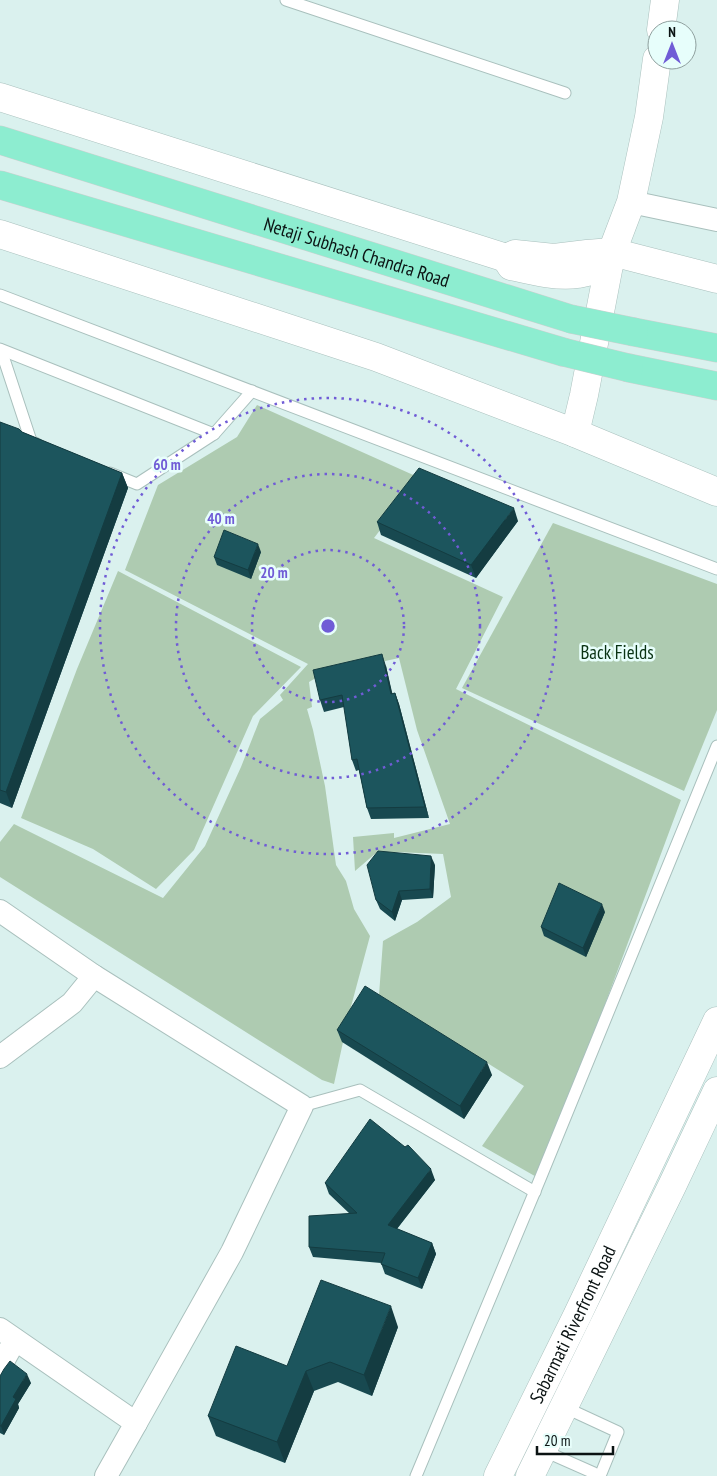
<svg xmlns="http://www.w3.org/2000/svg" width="717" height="1476" font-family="'PT Sans Narrow',sans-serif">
  <rect width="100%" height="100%" fill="#daf1ee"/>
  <g fill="#aecbb1">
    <polygon points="257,405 420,478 374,538 503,597 456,689 681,800 540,1179 482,1146 524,1086 379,995 383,941 417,922 451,897 443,854 395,852 395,854 376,853 355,871 353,837 394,833 394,838 450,824 417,730 399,658 321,675 309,682 312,707 307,709 313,730 325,786 336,865 346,881 354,909 370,936 349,1014 334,1084 322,1080 0,877 0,842 14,824 163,898 205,846 241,767 260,719 283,700 280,695 308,664 125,570 158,485 237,437"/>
    <polygon points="553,523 717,584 717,710 684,791 462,688"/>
    <polygon points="118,571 301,667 253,716 194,850 156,889 93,849 21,818 77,669"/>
  </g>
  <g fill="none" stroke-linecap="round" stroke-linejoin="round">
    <defs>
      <g id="service">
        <polyline points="286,0 565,93"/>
        <polyline points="0,295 717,569"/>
        <polyline points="0,349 214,434 252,391"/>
        <polyline points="1,350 31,441 37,444"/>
        <polyline points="110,473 137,484 214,434"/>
        <polyline points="302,1106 360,1090 535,1192"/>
        <polyline points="564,1407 618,1432 600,1476"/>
        <polyline points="542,1450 594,1473 593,1476"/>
        <polyline points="416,1476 540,1179 717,746"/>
      </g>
      <g id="minor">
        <polyline points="631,202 717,220"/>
        <polyline points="0,911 94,976 302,1106 232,1252 136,1423"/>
        <polyline points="0,1057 72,1003 94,976"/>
        <polyline points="0,1329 136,1423 106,1476"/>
        <polyline points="0,1367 15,1340"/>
      </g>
      <g id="tertiary">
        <polyline points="661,30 665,0"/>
        <polyline points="0,97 506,258"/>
        <polyline points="0,234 376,357 575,433 717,492"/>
        <path d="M609,265c-10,3 -20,7 -31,9 -22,3 -45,-3 -67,-8l-5,-8 9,-4 39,4 33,-4 25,-2 105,27"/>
        <polyline points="575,433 584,395 609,265 612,252 631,202 649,117 657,59"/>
        <path id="s1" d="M498,1476l79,-160 140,-295"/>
        <polyline points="530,1476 672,1186 717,1091"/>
      </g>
      <g id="primary">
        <path id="s2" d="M0,140l571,179"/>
        <polyline points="0,185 563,352"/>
        <polyline points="634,332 717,348"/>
        <polyline points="629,368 717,386"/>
      </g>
    </defs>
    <use href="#service" stroke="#a9c0bd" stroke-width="13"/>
    <use href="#minor" stroke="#a9c0bd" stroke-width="24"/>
    <use href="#tertiary" stroke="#a9c0bd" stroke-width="29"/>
    <use href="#primary" stroke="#ced0d0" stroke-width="29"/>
    <use href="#service" stroke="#fff" stroke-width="11"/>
    <use href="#minor" stroke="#fff" stroke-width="22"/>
    <use href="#tertiary" stroke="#fff" stroke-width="28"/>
    <use href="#primary" stroke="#8dedd0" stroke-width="28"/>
    <defs>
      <g id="primary-bridge">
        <polyline points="571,319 634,332"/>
        <polyline points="563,352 629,368"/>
      </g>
    </defs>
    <use href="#primary-bridge" stroke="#ced0d0" stroke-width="29" stroke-linecap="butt"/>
    <use href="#primary-bridge" stroke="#8dedd0" stroke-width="28"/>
  </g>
  <g fill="#184950">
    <polygon points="0,422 22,432 122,473 128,488 12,808 0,803"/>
    <polygon points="518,521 476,578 381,535 377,522"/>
    <polygon points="261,552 251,579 217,565 214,557"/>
    <polygon points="386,666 392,694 395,693 399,704 429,818 371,819 367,808 359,770 356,771 352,760 344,707 324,712 320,700"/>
    <polygon points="435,865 433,898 402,900 395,921 380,909 376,900"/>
    <polygon points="605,912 586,957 544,936 541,927"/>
    <polygon points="337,1030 492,1075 464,1119 342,1042"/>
    <polygon points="405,1147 435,1180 397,1229 432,1243 436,1254 422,1289 385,1274 381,1263 313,1257 309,1247 350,1214 329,1194 325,1183"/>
    <polygon points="398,1327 372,1396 338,1382 314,1391 285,1463 216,1436 208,1416 287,1366"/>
    <polygon points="0,1376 31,1383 18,1404 19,1408 4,1435 0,1433"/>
  </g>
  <g fill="#143c41">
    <polygon points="122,473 128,488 12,808 6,792"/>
    <polygon points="514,508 518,521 476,578 471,565"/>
    <polygon points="258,544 261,552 251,579 248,570"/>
    <polygon points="382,654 386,666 395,705 391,694"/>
    <polygon points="395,693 399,704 429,818 425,807"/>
    <polygon points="431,856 435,865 433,898 430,889"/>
    <polygon points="399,891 402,900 395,921 392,912"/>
    <polygon points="602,904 605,912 586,957 583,948"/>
    <polygon points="487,1062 492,1075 464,1119 460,1106"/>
    <polygon points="431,1169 435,1180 391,1236 388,1225"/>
    <polygon points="432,1243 436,1254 422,1289 418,1278"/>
    <polygon points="391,1306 398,1327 372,1396 364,1375"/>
    <polygon points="306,1371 314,1391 285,1463 277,1442"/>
    <polygon points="27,1374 31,1383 18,1404 19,1408 4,1435 1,1426 13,1397"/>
  </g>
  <g fill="#1c555d" stroke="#143c41">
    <polygon points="0,422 19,429 22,432 122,473 6,792 0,790"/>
    <polygon points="419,468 514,508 471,565 377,522"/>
    <polygon points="224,530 258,544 248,570 214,557"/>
    <polygon points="382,654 391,694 395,693 425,807 367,808 357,759 352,760 342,695 320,700 313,670"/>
    <polygon points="378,851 431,856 430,889 399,891 392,912 376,900 367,865"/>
    <polygon points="559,883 602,904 583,948 541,927"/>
    <polygon points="365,986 487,1062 460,1106 337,1030"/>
    <polygon points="370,1119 405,1147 408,1145 431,1169 388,1225 432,1243 418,1278 381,1264 385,1253 309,1247 309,1216 357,1213 325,1183"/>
    <polygon points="321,1280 391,1306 364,1375 330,1362 306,1371 277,1442 208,1416 236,1346 287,1366"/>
    <polygon points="10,1361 27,1374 13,1397 16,1399 1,1426 0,1426 0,1376 4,1369"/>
  </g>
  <g fill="none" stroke="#705cd6" stroke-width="2.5" stroke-dasharray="2.5 5">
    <circle cx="328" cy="626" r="76"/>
    <circle cx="328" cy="626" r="152"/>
    <circle cx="328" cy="626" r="228"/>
  </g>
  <g text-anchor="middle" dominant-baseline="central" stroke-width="5" stroke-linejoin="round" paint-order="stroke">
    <g font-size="19" fill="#0b1313" stroke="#e7fefb">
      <text stroke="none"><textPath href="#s2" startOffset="374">Netaji Subhash Chandra Road</textPath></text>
      <text stroke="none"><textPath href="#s1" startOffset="169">Sabarmati Riverfront Road</textPath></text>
    </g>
    <g font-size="19" fill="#093213" stroke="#e7fefb">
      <text x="617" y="652">Back Fields</text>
    </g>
  </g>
  <circle cx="328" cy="626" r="8" fill="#705cd6" stroke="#e7fefb" stroke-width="2.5"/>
  <g font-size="15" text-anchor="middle" font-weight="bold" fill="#705cd6" stroke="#e7fefb" stroke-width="5" stroke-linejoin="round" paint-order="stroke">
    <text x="167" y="470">60 m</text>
    <text x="221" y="524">40 m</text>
    <text x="274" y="578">20 m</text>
  </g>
  <g transform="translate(672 45)"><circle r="24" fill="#e7fefb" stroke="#8fa09e"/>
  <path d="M0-4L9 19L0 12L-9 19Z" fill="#705cd6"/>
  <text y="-8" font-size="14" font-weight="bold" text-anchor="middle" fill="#0b1313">N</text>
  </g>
  <path d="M537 1446v8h76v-8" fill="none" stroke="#0b1313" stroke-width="2.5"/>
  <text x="544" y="1446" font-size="15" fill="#0b1313" stroke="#e7fefb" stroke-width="4" paint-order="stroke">20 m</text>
</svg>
